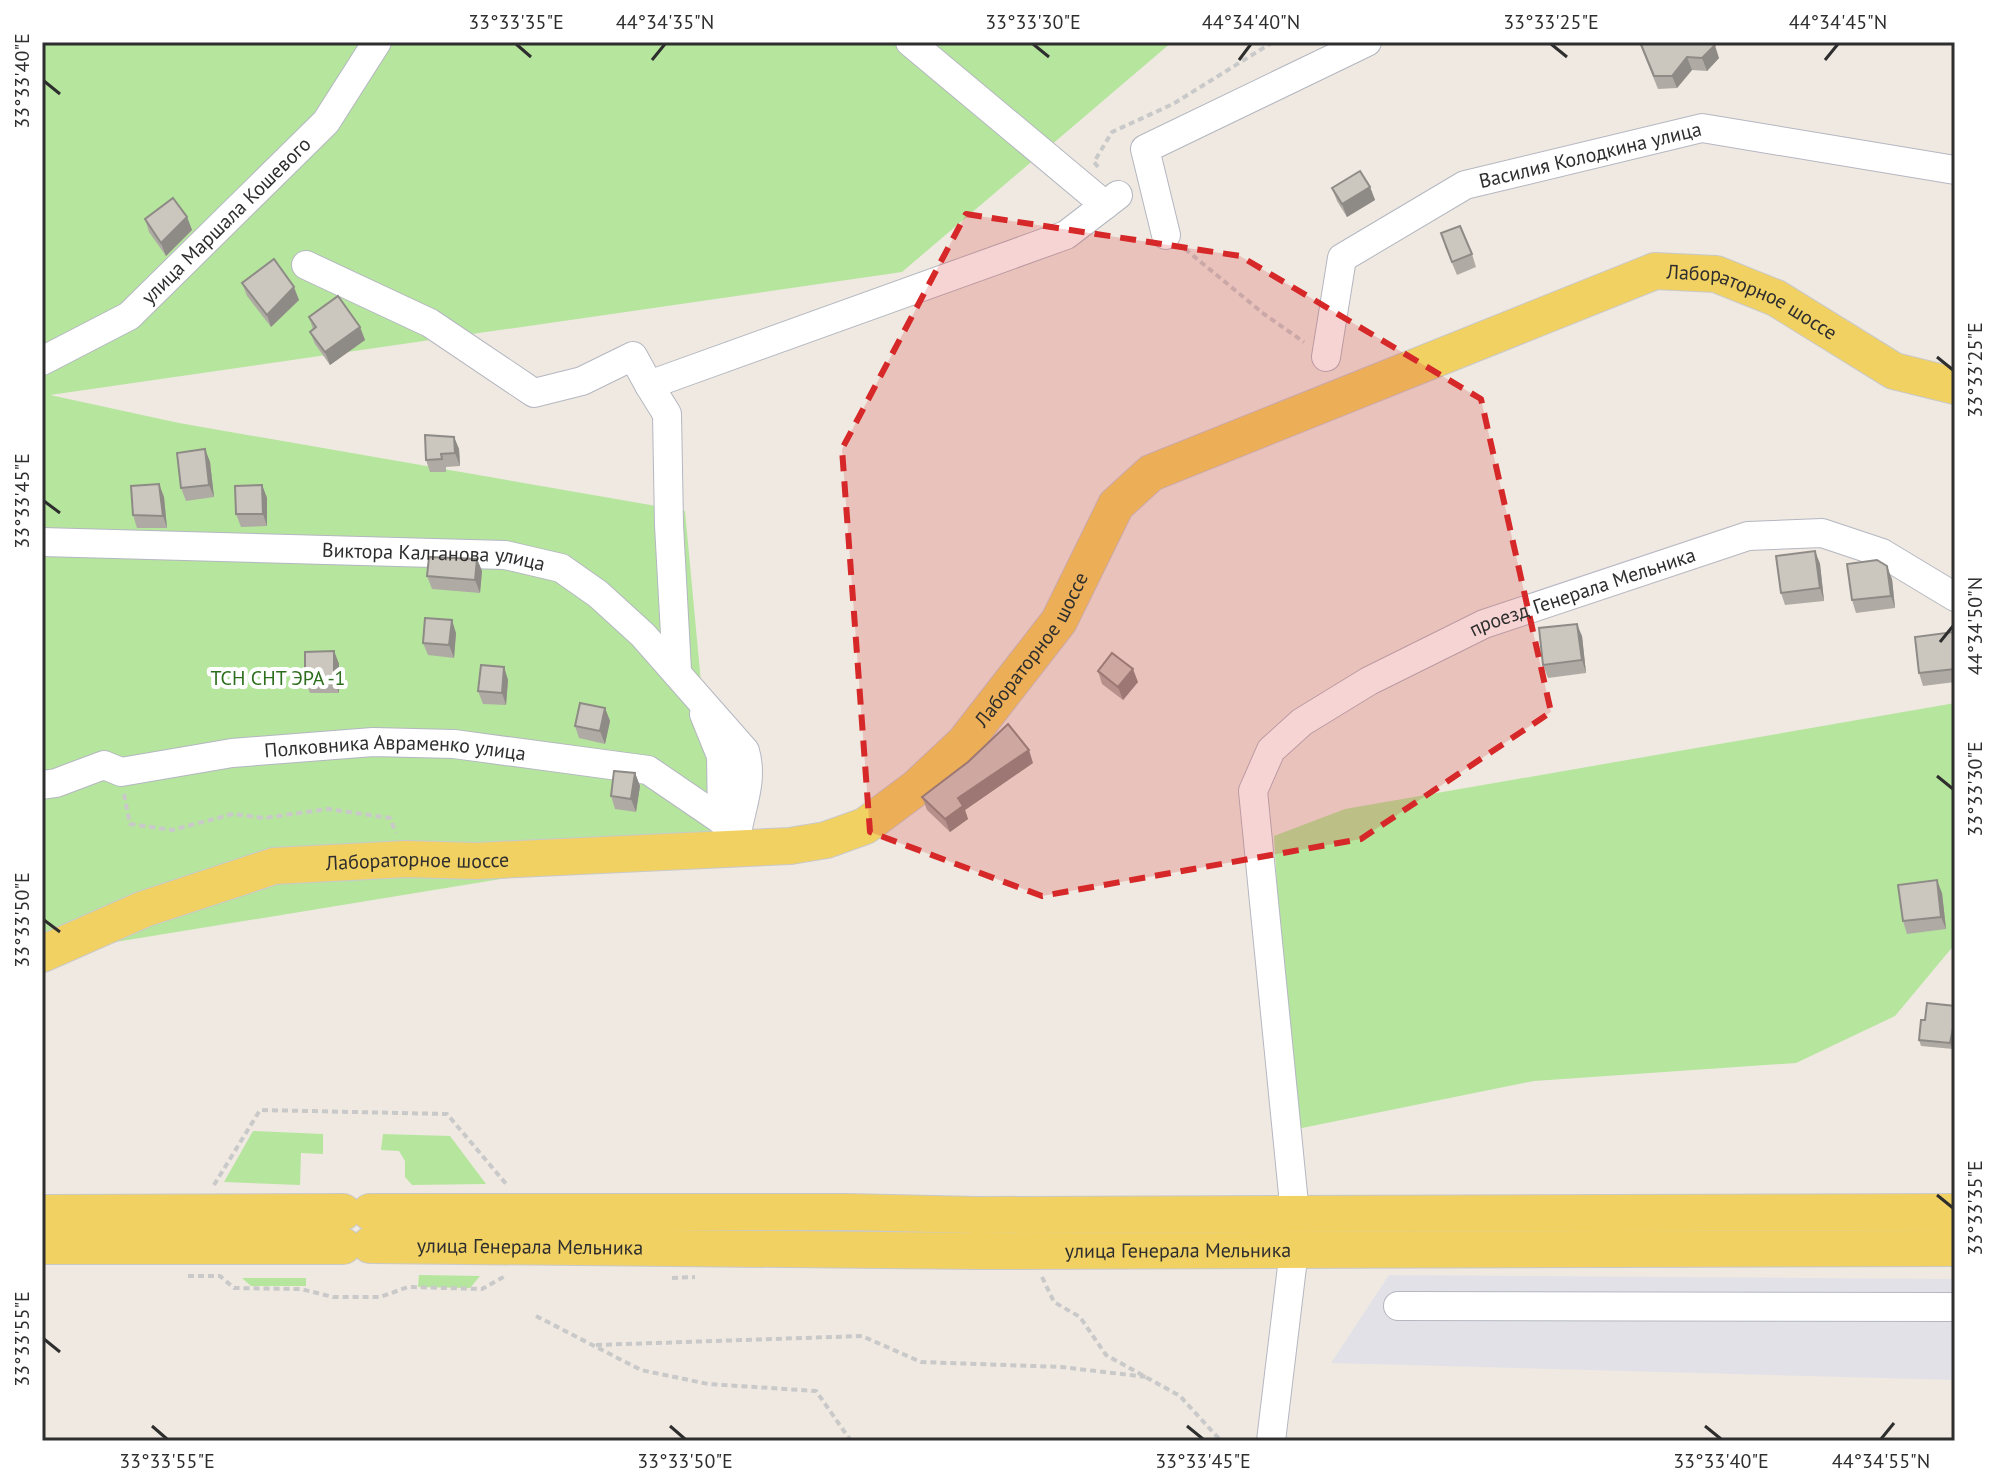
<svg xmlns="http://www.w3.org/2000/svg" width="1997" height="1483" font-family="'PT Sans',sans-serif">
  <rect width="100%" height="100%" fill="#efe9e1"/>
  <polygon fill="#e3e1e8" points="1389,1275 1955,1279 1955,1380 1331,1363"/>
  <g fill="#b6e59e">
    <polygon points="42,42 1172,42 902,272 50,395 179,423 685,511 716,844 42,954"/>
    <polygon points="1955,703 1955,944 1895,1016 1796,1063 1534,1081 1292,1130 1274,836 1345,809"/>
    <polygon points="253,1131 323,1134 323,1154 301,1153 300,1185 224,1182"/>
    <polygon points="383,1134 450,1136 486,1184 412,1185 405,1177 405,1161 399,1151 381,1150"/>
    <polygon points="419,1275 480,1276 470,1288 418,1287"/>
    <polygon points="242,1278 306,1278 306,1286 251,1286"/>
  </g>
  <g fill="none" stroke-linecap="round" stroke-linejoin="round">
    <defs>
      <g id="minor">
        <polyline points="910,42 1105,205"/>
        <polyline points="1166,235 1145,149 1367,42"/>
        <polyline points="306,265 430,323 534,393 582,381 633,356 649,385"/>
        <path id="s1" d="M1326,357l16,-99 123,-73 237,-57 253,42"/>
        <path id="s2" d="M42,361l87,-45 197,-194 51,-80"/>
        <path id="s3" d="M42,542l463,13 56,13 37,26 45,41 102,116c10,33 -8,64 -10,97"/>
        <polyline points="677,671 669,525 667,414 649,385 1066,235 1118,195"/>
        <polyline points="704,714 721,756 722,821"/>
        <path id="s4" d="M42,785l14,-2 48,-18 17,7 111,-19 141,-11 81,2 194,26 88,60"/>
        <path id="s5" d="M1295,1214l-42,-423 18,-41 31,-28 67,-41 115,-57 264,-88 74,-3 60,20 73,44"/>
        <polyline points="1398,1306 1955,1307"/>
        <polyline points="1271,1441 1294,1250"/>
      </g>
      <g id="major">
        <path id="s6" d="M42,954l102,-45 130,-43 132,-7 70,2 314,-15 36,-6 39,-14 51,-38 49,-46 94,-121 57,-116 35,-32 504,-202 61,3 60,24 118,73 61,15"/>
        <polyline points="370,1212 849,1212 977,1215 1955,1212"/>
        <polyline points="42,1213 343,1212"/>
        <path id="s7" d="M370,1245l608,6 977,-3"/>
        <polyline points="42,1246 343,1246"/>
      </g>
    </defs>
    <use href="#minor" stroke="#b4b7c1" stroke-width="30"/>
    <use href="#major" stroke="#c9c9c9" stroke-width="38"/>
    <g stroke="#c9c9c9" stroke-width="4" stroke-dasharray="6 4" stroke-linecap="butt">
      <polyline points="1098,167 1094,162 1112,132 1173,104 1273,42"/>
      <polyline points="1185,249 1264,314 1304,342"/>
      <polyline points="124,794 130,824 172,830 233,814 264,818 328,809 390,818 396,833"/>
      <polyline points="214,1185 260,1110 447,1114 507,1185"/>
      <polyline points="188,1276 220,1276 234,1288 301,1289 333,1297 380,1297 408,1287 482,1289 507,1275"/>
      <polyline points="1042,1277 1054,1302 1080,1317 1106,1355 1180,1396 1221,1441"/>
      <polyline points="672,1278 695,1277"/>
      <polyline points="536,1316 641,1370 708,1384 816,1391 851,1441"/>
      <polyline points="596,1345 862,1336 921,1362 1061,1367 1147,1377"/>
    </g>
    <use href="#minor" stroke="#fff" stroke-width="28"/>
    <use href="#major" stroke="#f2d163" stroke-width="36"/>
  </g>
  <g fill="#afaba4">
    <polygon points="1639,42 1719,58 1707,71 1692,70 1677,88 1658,89"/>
    <polygon points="1370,187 1375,200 1347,217 1337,201 1332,188"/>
    <polygon points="187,217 192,230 166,256 149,232 145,219"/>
    <polygon points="1445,246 1472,254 1476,267 1457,275"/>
    <polygon points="242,283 299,300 271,327 247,296"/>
    <polygon points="309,317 360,327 365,340 330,365 315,344 310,332 313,329"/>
    <polygon points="454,437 459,449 460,466 446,467 446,472 430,472 426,460"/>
    <polygon points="205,449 210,462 214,497 186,501 181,488"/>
    <polygon points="159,484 164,497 167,528 137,528 133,515"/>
    <polygon points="262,485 267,498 267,526 241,527 236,514"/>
    <polygon points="1815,551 1820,564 1824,601 1785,605 1781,593"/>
    <polygon points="477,559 482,571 480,593 432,589 427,576"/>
    <polygon points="1892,579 1895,608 1856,613 1852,600"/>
    <polygon points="456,633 454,658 428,655 423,643"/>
    <polygon points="1582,636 1586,673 1548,678 1543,665"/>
    <polygon points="1955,637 1955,682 1923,686 1919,673"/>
    <polygon points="334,651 339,664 339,693 310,693 305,681"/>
    <polygon points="504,667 508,680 506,705 483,704 478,691"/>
    <polygon points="1098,671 1138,682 1123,700 1102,684"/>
    <polygon points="605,708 610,721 605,744 579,738 575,726"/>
    <polygon points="1033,763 965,810 968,819 950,832 927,810 922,797"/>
    <polygon points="635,773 640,786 636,812 615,809 611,796"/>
    <polygon points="1942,893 1946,929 1907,934 1903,921"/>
    <polygon points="1955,1006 1953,1049 1921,1046 1919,1040 1925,1020"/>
  </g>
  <g fill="#8e8b86">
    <polygon points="1714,42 1719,58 1707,71 1702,58"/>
    <polygon points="1687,57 1692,70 1677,88 1672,76"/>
    <polygon points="1370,187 1375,200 1347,217 1342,204"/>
    <polygon points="187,217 192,230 166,256 161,243"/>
    <polygon points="294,287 299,300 271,327 267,315"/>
    <polygon points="360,327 365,340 330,365 325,352"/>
    <polygon points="454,437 459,449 460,466 455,453"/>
    <polygon points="205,449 210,462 214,497 209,485"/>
    <polygon points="159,484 164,497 167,528 163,516"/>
    <polygon points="262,485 267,498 267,526 263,514"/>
    <polygon points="1815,551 1820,564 1824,601 1820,588"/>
    <polygon points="477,559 482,571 480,593 475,580"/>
    <polygon points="1887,566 1892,579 1895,608 1891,596"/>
    <polygon points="452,620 456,633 454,658 449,645"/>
    <polygon points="1577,624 1582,636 1586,673 1582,660"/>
    <polygon points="334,651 339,664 339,693 334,680"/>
    <polygon points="504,667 508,680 506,705 502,693"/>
    <polygon points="1133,669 1138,682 1123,700 1118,687"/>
    <polygon points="605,708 610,721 605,744 600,731"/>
    <polygon points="1029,750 1033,763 965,810 968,819 950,832 945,819 958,798"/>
    <polygon points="635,773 640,786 636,812 631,799"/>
    <polygon points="1937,880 1942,893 1946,929 1941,917"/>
    <polygon points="1955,1018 1955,1037 1953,1049 1950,1043"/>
  </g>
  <g fill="#cbc7bf" stroke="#8e8b86" stroke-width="2">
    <polygon points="1640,42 1714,42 1715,45 1702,58 1687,57 1672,76 1654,76"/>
    <polygon points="1360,171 1370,187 1342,204 1332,188"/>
    <polygon points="173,198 187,217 161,243 145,219"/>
    <polygon points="1460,226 1472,254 1452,262 1441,233"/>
    <polygon points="274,259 294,287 267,315 242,283"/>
    <polygon points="338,296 360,327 325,352 310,332 316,327 309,317"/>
    <polygon points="425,435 454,437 455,453 441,454 442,459 426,460"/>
    <polygon points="205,449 209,485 181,488 177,453"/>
    <polygon points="159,484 163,516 133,515 131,486"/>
    <polygon points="262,485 263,514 236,514 235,486"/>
    <polygon points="1815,551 1820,588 1781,593 1776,556"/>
    <polygon points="429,557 477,559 475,580 427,576"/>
    <polygon points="1877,560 1887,566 1891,596 1852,600 1847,564"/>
    <polygon points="425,618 452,620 449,645 423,643"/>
    <polygon points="1577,624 1582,660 1543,665 1539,628"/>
    <polygon points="1953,632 1955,646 1955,669 1919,673 1915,637"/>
    <polygon points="334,651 334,680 305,681 305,652"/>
    <polygon points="1112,653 1133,669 1118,687 1098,671"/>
    <polygon points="481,665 504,667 502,693 478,691"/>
    <polygon points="580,703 605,708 600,731 575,726"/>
    <polygon points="1008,724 1029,750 958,798 963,806 945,819 922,797 968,762"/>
    <polygon points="614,771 635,773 631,799 611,796"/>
    <polygon points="1937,880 1941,917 1903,921 1898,885"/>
    <polygon points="1927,1003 1955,1006 1955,1018 1950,1043 1919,1040 1921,1020 1925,1020"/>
  </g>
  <path fill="#d62828" fill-opacity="0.2" stroke="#d62828" stroke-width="6" stroke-dasharray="16 10" stroke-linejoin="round" d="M966,214l274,42 241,143 70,313 -190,127 -319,57 -172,-64 -28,-383z"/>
  <path fill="none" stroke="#2e2e2e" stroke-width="3" d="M516,44l15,13M1033,44l16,13M1551,44l16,13M652,60l13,-16M1239,60l12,-16M1825,60l13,-16M44,81l16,13M1937,357l16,13M44,501l16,12M1940,642l13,-16M1937,776l16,13M44,920l16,12M1937,1195l16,13M44,1339l16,13M152,1426l15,13M670,1426l15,13M1187,1426l16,13M1705,1426l16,13M1881,1439l13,-16"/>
  <g text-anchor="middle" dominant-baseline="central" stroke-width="8" stroke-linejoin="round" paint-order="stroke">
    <g font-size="20" fill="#2e2e2e" stroke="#fff">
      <text stroke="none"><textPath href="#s1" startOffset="372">Василия Колодкина улица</textPath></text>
      <text stroke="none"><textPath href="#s2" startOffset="234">улица Маршала Кошевого</textPath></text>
      <text stroke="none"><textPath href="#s6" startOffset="1950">Лабораторное шоссе</textPath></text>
      <text stroke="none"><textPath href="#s3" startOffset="392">Виктора Калганова улица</textPath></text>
      <text stroke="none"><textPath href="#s5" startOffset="822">проезд Генерала Мельника</textPath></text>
      <text stroke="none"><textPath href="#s6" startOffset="1088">Лабораторное шоссе</textPath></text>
      <text stroke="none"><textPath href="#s4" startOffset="360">Полковника Авраменко улица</textPath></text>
      <text stroke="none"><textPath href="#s6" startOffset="392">Лабораторное шоссе</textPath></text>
      <text stroke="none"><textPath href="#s7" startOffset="160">улица Генерала Мельника</textPath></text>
      <text stroke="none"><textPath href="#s7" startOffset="808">улица Генерала Мельника</textPath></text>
    </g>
    <g font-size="20" fill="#2c6e1b" stroke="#fff">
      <text x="278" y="678">ТСН СНТ ЭРА -1</text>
    </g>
  </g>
  <rect width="1997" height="1483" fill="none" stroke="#ffffff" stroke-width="88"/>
  <rect x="44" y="44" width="1909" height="1395" fill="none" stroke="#2e2e2e" stroke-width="3"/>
  <g font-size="20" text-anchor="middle" fill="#2e2e2e">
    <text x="516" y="29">33°33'35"E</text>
    <text x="665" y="29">44°34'35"N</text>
    <text x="1033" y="29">33°33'30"E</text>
    <text x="1251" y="29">44°34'40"N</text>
    <text x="1551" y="29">33°33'25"E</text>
    <text x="1838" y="29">44°34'45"N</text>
    <text transform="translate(22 81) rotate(-90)" y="7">33°33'40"E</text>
    <text transform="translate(1975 370) rotate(-90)" y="7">33°33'25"E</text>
    <text transform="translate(22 501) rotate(-90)" y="7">33°33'45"E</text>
    <text transform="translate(1975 626) rotate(-90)" y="7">44°34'50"N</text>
    <text transform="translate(1975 789) rotate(-90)" y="7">33°33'30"E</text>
    <text transform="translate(22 920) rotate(-90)" y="7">33°33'50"E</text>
    <text transform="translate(1975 1208) rotate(-90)" y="7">33°33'35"E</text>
    <text transform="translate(22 1339) rotate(-90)" y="7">33°33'55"E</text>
    <text x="167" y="1468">33°33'55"E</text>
    <text x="685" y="1468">33°33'50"E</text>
    <text x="1203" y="1468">33°33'45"E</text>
    <text x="1721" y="1468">33°33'40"E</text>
    <text x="1881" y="1468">44°34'55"N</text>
  </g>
</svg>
